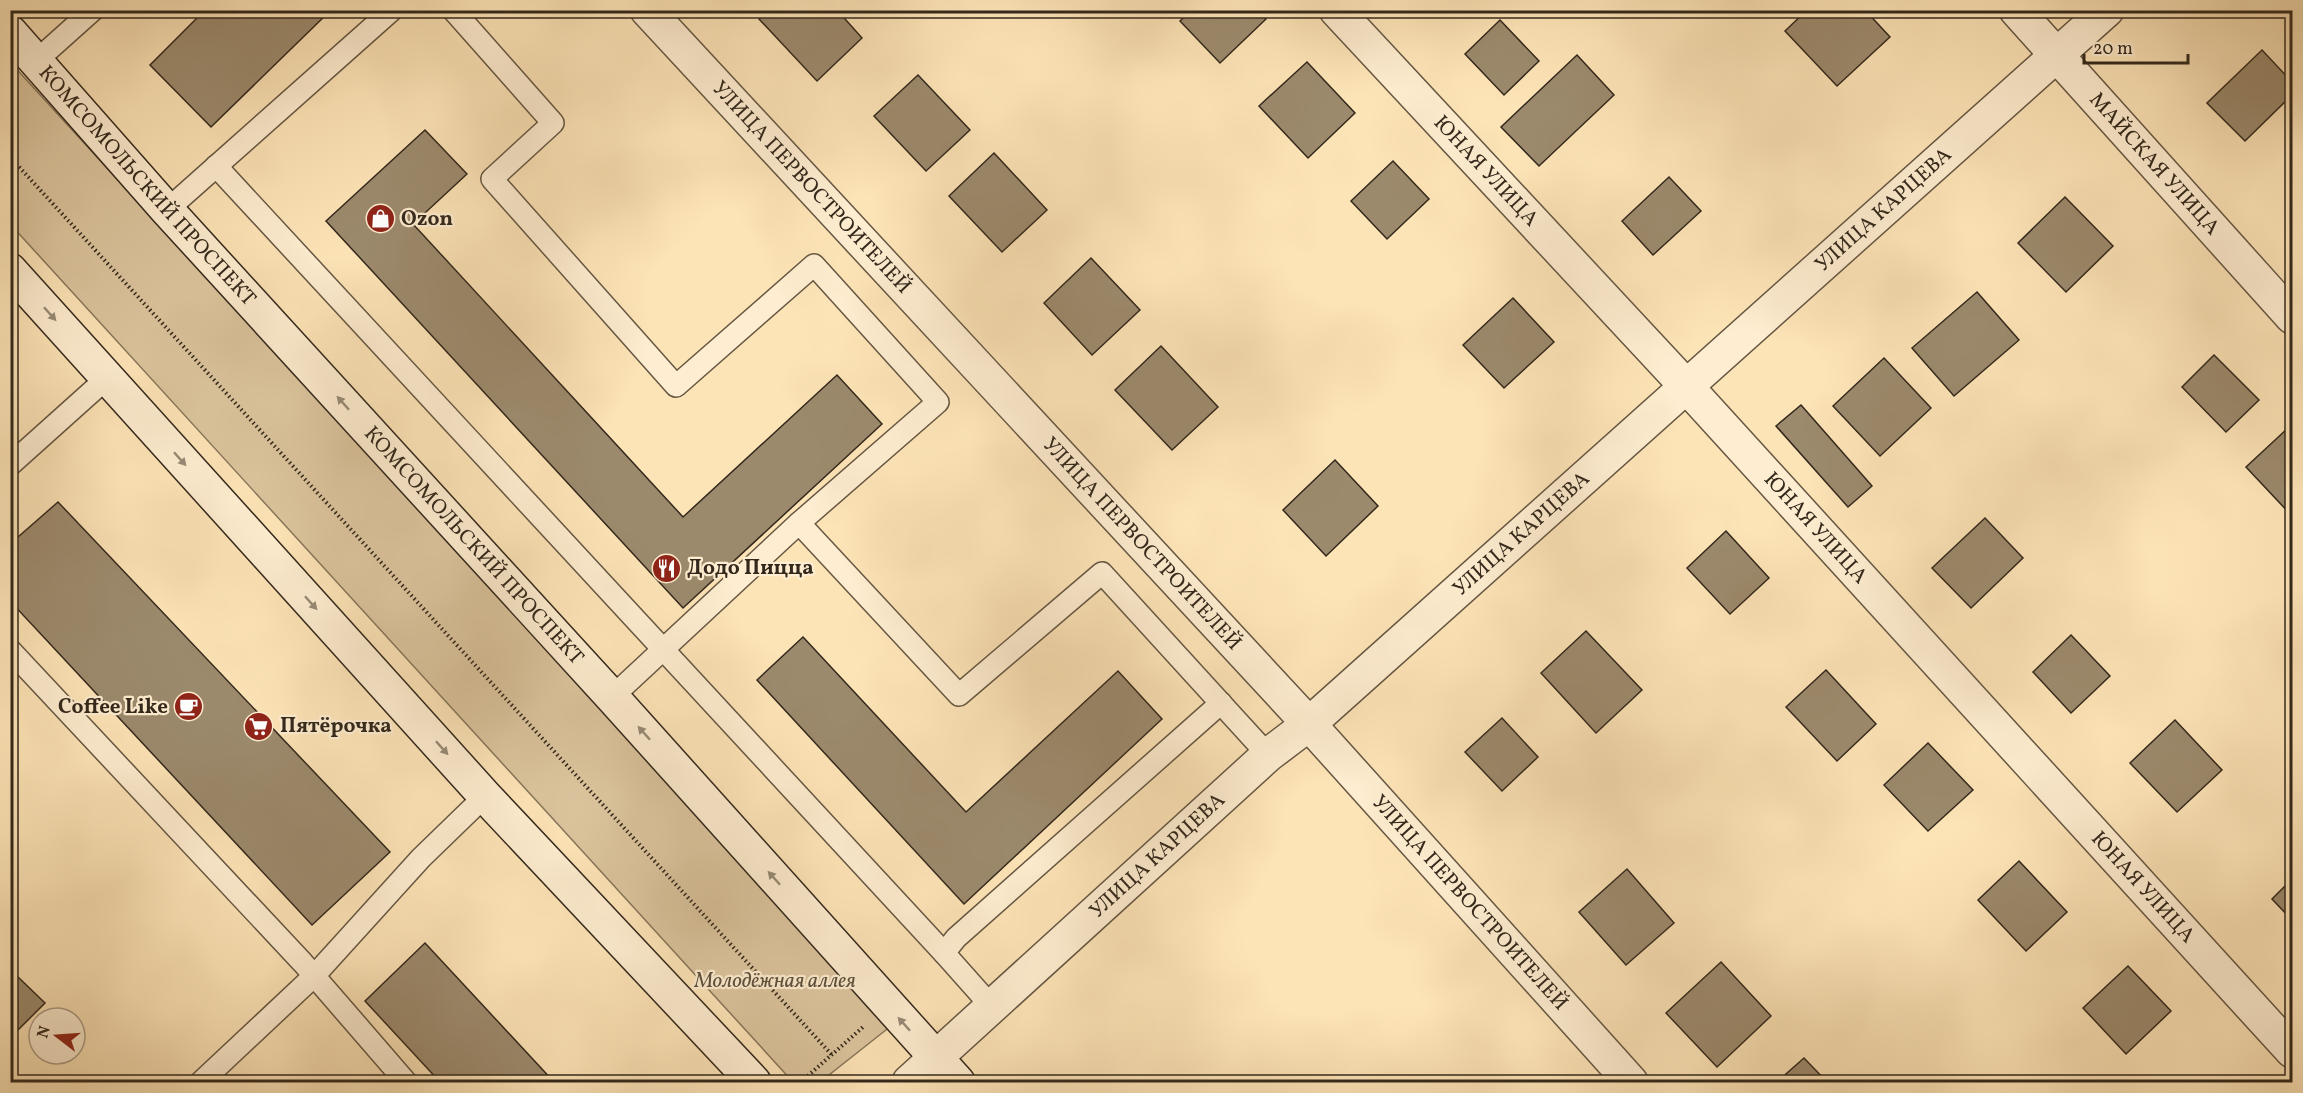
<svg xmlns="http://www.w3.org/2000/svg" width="2303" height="1093" font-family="Vollkorn,serif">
  <rect width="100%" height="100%" fill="#fde4b7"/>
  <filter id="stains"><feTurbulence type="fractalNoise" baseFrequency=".00333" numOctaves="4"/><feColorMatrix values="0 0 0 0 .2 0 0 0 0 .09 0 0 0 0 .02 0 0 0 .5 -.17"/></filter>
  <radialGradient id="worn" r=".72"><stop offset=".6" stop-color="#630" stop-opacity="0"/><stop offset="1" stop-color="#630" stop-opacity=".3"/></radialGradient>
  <polygon fill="#dbc49d" stroke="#87765c" stroke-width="1.5" points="11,63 891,1026 820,1082 793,1082 11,225"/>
  <g fill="#9c8a6d" stroke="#33281c" stroke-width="1.5">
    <polygon points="205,10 331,10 211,127 150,65"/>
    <polygon points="768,10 837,10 862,38 817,81 759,19"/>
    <polygon points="1191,10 1257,10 1266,19 1220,63 1180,21"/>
    <polygon points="1807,10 1865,10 1890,37 1837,86 1785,31"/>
    <polygon points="1500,20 1539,61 1504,95 1465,54"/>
    <polygon points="2262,50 2292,82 2292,95 2245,141 2207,103"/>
    <polygon points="1577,55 1614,95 1539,166 1501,127"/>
    <polygon points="1307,62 1355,113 1308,158 1259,106"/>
    <polygon points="918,75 970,130 926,171 874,116"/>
    <polygon points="425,130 467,174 413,224 683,517 837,375 882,424 683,608 326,221"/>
    <polygon points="994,153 1047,210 1002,252 949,196"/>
    <polygon points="1393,161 1429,199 1387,239 1351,201"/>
    <polygon points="1669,177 1701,211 1653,255 1622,221"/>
    <polygon points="2065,197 2113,246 2066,292 2018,243"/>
    <polygon points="1091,258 1140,310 1092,355 1044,303"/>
    <polygon points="1977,292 2019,340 1954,396 1912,348"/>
    <polygon points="1513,298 1554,342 1504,388 1463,345"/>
    <polygon points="1161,346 1218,407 1172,450 1115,390"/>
    <polygon points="2214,355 2259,400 2226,432 2182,387"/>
    <polygon points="1884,358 1931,408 1880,456 1833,406"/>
    <polygon points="1801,405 1872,486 1848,507 1776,426"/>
    <polygon points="2289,427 2292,431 2292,516 2246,467"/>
    <polygon points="1335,460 1378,506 1326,556 1283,510"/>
    <polygon points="58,502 390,852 312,925 10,601 10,544"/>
    <polygon points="1985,518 2023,558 1971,608 1932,568"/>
    <polygon points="1726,531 1769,578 1730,614 1687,568"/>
    <polygon points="1586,631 1642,690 1596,733 1541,673"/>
    <polygon points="2071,635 2110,676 2071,713 2033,672"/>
    <polygon points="803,637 966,812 1118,671 1162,719 964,904 757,680"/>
    <polygon points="1826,670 1876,724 1837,761 1786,707"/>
    <polygon points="1502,718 1538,757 1502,791 1465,752"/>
    <polygon points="2175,720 2222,770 2177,812 2130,763"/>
    <polygon points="1928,743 1973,790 1928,831 1884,785"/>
    <polygon points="2019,861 2067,912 2026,951 1978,900"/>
    <polygon points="1627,869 1674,923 1626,965 1579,912"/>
    <polygon points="2292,879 2292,920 2272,899"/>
    <polygon points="425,943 554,1082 440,1082 365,1001"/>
    <polygon points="1721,962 1771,1016 1717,1067 1666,1013"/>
    <polygon points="2128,966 2171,1011 2126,1054 2083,1008"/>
    <polygon points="18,977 45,1003 14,1034 10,1030 10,984"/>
    <polygon points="1804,1058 1827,1082 1777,1082"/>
  </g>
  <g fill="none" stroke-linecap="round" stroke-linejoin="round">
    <defs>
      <g id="service">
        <polyline points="453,10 553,123 492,179 676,386 814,265 938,402 799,523 612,697"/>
        <polyline points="36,61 93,10"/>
        <polyline points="216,166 944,953"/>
        <polyline points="167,210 392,10"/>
        <polyline points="10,465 107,378"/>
        <polyline points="799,523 959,695 1102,573 1268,755"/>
        <polyline points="10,650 303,963 406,1082"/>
        <polyline points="992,1007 944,953 956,938 1221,703"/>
        <polyline points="201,1082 314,976 421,858 485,796"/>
      </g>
      <g id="minor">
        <path id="s1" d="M647,10l662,714 322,358"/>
        <path id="s2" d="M1336,10l350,376 606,665"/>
        <path id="s3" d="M2016,10l276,307"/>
        <path id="s4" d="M909,1082l359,-327 41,-31 798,-714"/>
      </g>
      <g id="secondary">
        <path id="s5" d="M10,32l157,178 445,487 346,385"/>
        <polyline points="10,270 485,796 754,1082"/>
      </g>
    </defs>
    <use href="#service" stroke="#665743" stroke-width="24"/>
    <use href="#minor" stroke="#665743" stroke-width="36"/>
    <use href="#secondary" stroke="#33281c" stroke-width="36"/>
    <g stroke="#33281c" stroke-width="4" stroke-dasharray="1.5 3" stroke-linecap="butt">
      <polyline points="10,157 832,1055"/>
      <polyline points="625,1078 642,1082"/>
      <polyline points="801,1082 863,1027"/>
    </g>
    <use href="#service" stroke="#feedd0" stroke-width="21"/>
    <use href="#minor" stroke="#feedd0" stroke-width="33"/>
    <use href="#secondary" stroke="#feedd0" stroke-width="33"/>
  </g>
  <defs><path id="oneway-solid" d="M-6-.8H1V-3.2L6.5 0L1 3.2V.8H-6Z" transform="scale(1.5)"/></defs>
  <g fill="#988a76">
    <use href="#oneway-solid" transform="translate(50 314) rotate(48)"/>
    <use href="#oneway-solid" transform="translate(343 403) rotate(-132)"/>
    <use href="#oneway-solid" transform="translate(180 459) rotate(48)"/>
    <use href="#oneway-solid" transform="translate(311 603) rotate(48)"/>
    <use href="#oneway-solid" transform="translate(644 733) rotate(-132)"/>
    <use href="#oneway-solid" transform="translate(442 748) rotate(48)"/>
    <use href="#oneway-solid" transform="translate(774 878) rotate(-132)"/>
    <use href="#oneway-solid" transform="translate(904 1024) rotate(-132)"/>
  </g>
  <defs>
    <symbol id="shop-disc" viewBox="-11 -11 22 22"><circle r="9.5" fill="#8f2418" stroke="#feedd0"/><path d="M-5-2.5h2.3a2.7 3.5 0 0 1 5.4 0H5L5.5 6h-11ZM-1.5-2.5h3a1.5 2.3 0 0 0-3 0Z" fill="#fff"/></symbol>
    <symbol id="restaurant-disc" viewBox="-11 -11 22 22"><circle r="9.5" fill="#8f2418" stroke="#feedd0"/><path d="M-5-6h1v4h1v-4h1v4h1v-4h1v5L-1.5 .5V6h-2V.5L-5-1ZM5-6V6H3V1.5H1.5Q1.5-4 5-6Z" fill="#fff"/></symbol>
    <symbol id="cafe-disc" viewBox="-11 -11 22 22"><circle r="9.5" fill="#8f2418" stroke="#feedd0"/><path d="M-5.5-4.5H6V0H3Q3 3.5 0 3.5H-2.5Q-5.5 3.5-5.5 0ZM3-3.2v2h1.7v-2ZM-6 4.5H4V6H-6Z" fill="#fff"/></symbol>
    <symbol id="supermarket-disc" viewBox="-11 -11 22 22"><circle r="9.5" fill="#8f2418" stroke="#feedd0"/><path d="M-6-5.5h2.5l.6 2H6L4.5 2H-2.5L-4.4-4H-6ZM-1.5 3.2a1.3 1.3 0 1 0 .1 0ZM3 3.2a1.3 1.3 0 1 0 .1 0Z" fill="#fff"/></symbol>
  </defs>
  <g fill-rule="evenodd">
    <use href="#shop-disc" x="364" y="202" width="33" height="33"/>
    <use href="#restaurant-disc" x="650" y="552" width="33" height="33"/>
    <use href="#cafe-disc" x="172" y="690" width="33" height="33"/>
    <use href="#supermarket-disc" x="242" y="710" width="33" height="33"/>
  </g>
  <g text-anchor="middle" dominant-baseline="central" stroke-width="4.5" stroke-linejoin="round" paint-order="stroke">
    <g font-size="21" fill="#33281c" stroke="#feedd0">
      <text stroke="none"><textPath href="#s3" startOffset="207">МАЙСКАЯ УЛИЦА</textPath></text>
      <text stroke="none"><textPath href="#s2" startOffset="220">ЮНАЯ УЛИЦА</textPath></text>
      <text stroke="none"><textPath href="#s5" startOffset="206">КОМСОМОЛЬСКИЙ ПРОСПЕКТ</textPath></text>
      <text stroke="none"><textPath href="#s1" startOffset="242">УЛИЦА ПЕРВОСТРОИТЕЛЕЙ</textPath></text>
      <text stroke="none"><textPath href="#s4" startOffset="1308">УЛИЦА КАРЦЕВА</textPath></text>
      <text stroke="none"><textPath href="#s2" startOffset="706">ЮНАЯ УЛИЦА</textPath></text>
      <text stroke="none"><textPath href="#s4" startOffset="822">УЛИЦА КАРЦЕВА</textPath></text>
      <text stroke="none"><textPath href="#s1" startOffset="728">УЛИЦА ПЕРВОСТРОИТЕЛЕЙ</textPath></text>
      <text stroke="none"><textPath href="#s5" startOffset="692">КОМСОМОЛЬСКИЙ ПРОСПЕКТ</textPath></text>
      <text stroke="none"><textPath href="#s4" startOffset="336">УЛИЦА КАРЦЕВА</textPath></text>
      <text stroke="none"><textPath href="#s2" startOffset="1192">ЮНАЯ УЛИЦА</textPath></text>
      <text stroke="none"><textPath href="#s1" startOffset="1214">УЛИЦА ПЕРВОСТРОИТЕЛЕЙ</textPath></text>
    </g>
    <g font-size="21" font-weight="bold" fill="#33281c" stroke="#feedd0" text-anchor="start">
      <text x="401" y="219">Ozon</text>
      <text x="687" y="568">Додо Пицца</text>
      <text x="168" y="707" text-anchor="end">Coffee Like</text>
      <text x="280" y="726">Пятёрочка</text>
    </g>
    <g font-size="21" font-style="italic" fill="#5d4f3c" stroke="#feedd0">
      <text x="775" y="981">Молодёжная аллея</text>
    </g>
  </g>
  <rect width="2303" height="1093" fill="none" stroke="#fde4b7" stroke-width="36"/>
  <rect x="12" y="12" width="2279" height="1069" fill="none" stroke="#33281c" stroke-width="3"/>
  <rect x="18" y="18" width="2267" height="1057" fill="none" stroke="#33281c" stroke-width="1.5"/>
  <g transform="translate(57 1036) rotate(287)"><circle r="28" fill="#feedd0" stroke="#ad9e88" stroke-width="1.5"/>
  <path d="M0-4.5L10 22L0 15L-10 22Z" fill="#8f2418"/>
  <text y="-9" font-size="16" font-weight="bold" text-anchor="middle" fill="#33281c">N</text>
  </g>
  <path d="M2084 54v9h104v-9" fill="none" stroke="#33281c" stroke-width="3"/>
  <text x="2093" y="54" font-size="18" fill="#33281c" stroke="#feedd0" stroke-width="4.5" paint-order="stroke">20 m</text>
  <rect width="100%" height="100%" filter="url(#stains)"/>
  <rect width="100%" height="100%" fill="url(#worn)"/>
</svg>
